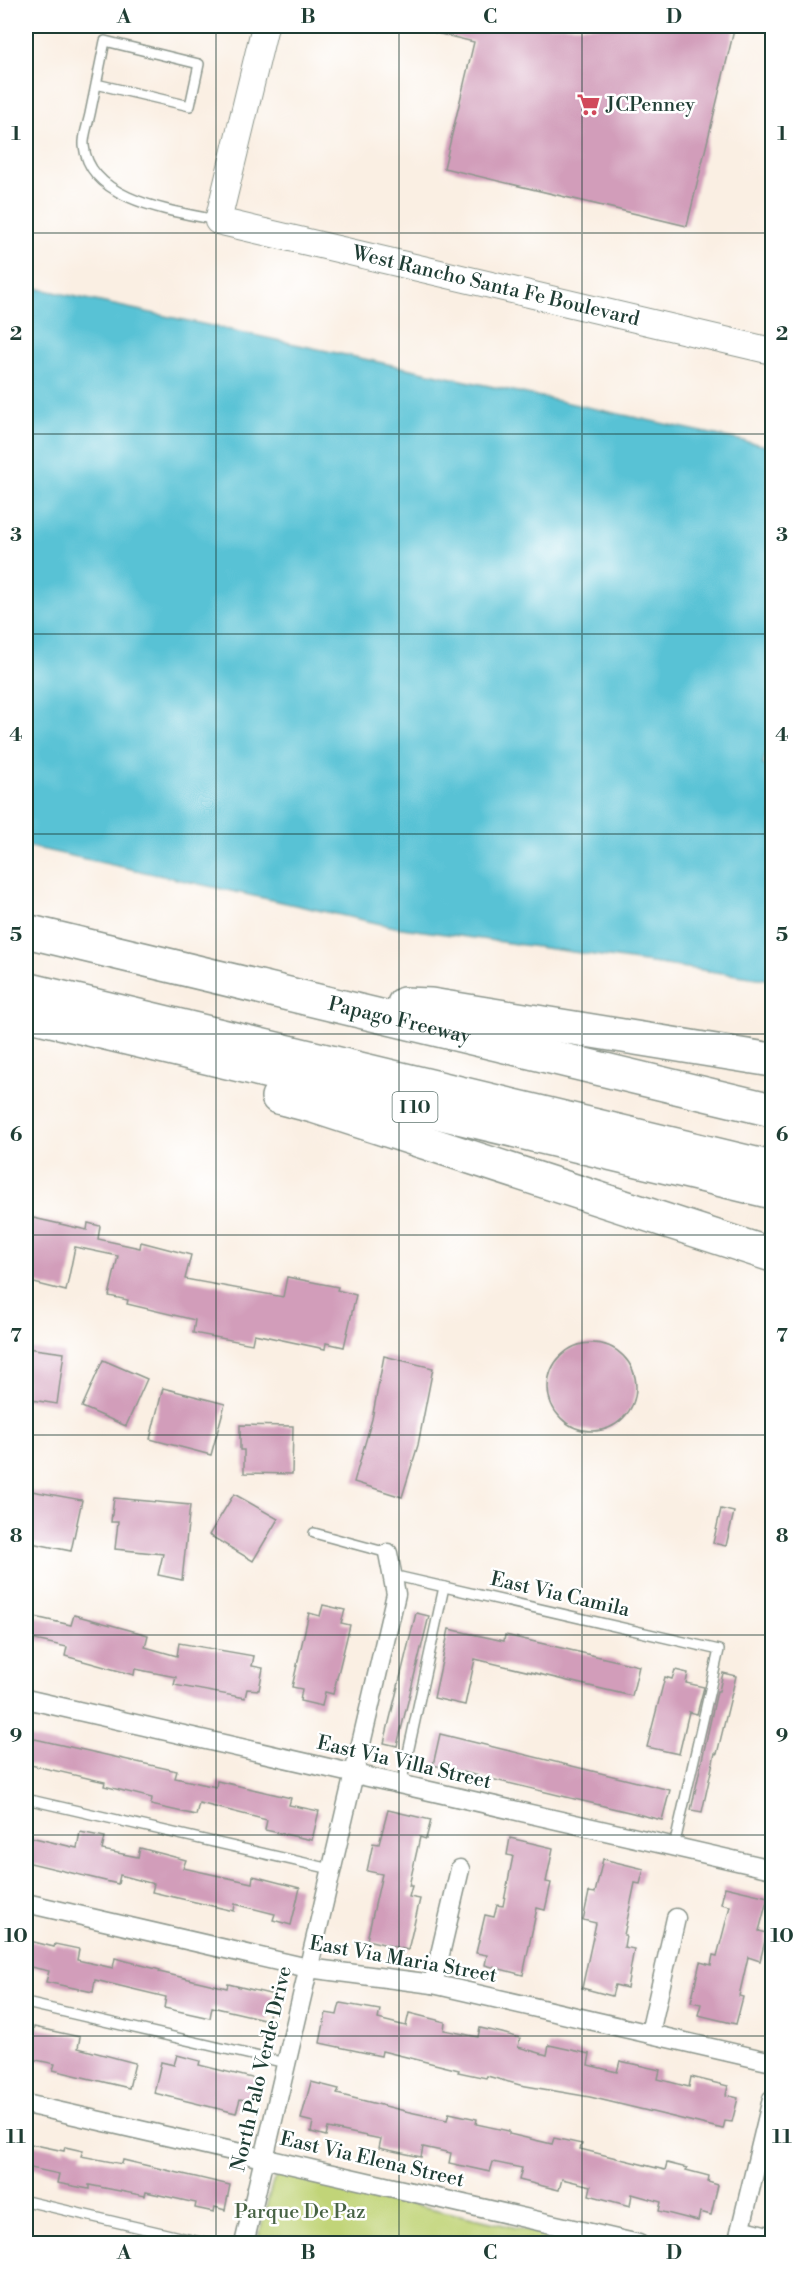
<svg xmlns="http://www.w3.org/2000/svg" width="798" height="2269" font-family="'Libre Bodoni',serif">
  <rect width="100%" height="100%" fill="#fff"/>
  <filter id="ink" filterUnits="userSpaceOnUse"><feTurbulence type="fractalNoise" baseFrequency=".0167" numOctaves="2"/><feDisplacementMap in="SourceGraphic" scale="12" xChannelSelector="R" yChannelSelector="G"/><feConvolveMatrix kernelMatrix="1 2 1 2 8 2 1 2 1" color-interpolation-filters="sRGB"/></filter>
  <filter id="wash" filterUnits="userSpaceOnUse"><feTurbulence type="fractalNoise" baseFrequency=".008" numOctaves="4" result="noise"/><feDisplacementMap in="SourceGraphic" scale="24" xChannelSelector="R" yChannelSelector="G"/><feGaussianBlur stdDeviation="1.35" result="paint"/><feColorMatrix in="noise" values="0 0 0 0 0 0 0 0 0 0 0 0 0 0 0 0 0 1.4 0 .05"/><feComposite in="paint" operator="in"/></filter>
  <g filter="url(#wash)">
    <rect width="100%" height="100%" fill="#faefe3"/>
    <polygon fill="#c1d478" stroke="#708856" stroke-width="1.5" points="283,2175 584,2243 257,2243 272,2184 276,2177"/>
    <polygon fill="#59c2d5" stroke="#3c8084" stroke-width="1.5" points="26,286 772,447 772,725 763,765 772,767 772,980 395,927 26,846"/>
    <g id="blocks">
      <g fill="#d29dba">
        <polygon points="429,26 735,26 687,226 444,168 474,42 428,31"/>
        <polygon points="29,1217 87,1230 88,1223 100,1226 98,1239 140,1248 141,1242 191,1255 185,1279 283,1297 287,1277 338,1287 337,1290 356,1295 344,1347 326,1343 325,1349 254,1334 252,1344 193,1333 195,1320 127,1304 128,1300 109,1296 118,1256 75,1247 66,1291 26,1281 26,1235"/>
        <circle cx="592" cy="1387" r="44"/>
        <polygon points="26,1348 64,1353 57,1404 26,1399"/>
        <polygon points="384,1356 433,1368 418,1445 402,1497 354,1482 372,1419"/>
        <polygon points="103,1360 147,1379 126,1426 82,1407"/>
        <polygon points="163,1388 225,1404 211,1455 150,1439"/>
        <polygon points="240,1425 293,1426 292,1474 244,1473 244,1450 240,1450"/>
        <polygon points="26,1490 82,1500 71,1551 26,1542"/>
        <polygon points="234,1494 278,1519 253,1561 209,1535"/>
        <polygon points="114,1498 190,1505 182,1580 158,1575 163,1554 115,1549 118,1522 111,1522"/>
        <polygon points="721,1509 734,1512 726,1546 713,1543"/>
        <polygon points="323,1605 345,1610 341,1623 350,1625 333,1694 325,1692 322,1706 300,1701 302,1689 292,1687 309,1613 320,1616"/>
        <polygon points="416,1613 429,1616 397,1746 384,1743"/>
        <polygon points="26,1615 71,1625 74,1615 148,1635 145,1647 177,1656 179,1643 254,1656 252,1666 263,1668 259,1690 247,1689 245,1698 174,1685 176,1677 135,1669 134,1675 65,1656 67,1647 26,1638"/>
        <polygon points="449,1629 504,1641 505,1635 639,1666 632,1696 475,1659 465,1705 434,1698"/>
        <polygon points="675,1670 688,1673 686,1683 704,1687 697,1714 689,1712 679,1754 647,1747 665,1677 672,1679"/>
        <polygon points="723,1673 736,1676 717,1754 715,1753 702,1812 691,1810 717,1691 719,1691"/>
        <polygon points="440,1734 670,1790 662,1820 433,1765"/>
        <polygon points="26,1737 177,1771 175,1778 216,1787 217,1781 291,1798 289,1805 319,1811 312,1840 265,1830 267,1820 199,1803 196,1815 151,1805 152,1798 104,1786 105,1782 26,1764"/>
        <polygon points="388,1810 431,1820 426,1839 420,1837 409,1886 412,1886 409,1897 420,1899 408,1950 367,1940 382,1874 367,1871 373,1843 379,1844"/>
        <polygon points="80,1832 105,1837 102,1850 138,1857 140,1848 186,1860 183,1868 252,1883 253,1876 300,1888 291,1925 273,1920 275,1914 235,1904 234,1911 152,1892 154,1884 120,1875 118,1884 26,1862 26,1836 77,1848"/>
        <polygon points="510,1838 553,1848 546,1882 551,1883 545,1910 537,1908 523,1975 485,1965 487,1955 476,1953 485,1915 494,1917 497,1905 503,1906 513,1856 507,1855"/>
        <polygon points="603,1859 644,1869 640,1884 635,1883 624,1935 626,1935 624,1947 634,1949 627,1988 615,1985 612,1996 582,1988 596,1923 583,1920 589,1892 595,1893"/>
        <polygon points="725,1887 768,1897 759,1931 767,1933 760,1961 748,1957 739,1996 743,1997 736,2024 698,2015 701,2004 691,2002 700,1962 711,1965 713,1955 717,1956 730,1906 721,1904"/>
        <polygon points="26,1940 54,1947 55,1944 79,1949 77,1960 113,1968 115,1958 160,1970 159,1972 227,1988 228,1984 274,1995 268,2020 212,2007 210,2018 164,2008 166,1997 95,1980 93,1992 46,1982 49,1971 26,1966"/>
        <polygon points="340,2003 380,2010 378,2019 406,2026 409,2013 445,2022 444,2030 478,2037 480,2028 502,2033 520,2038 518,2047 547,2055 549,2045 590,2054 588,2065 617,2072 620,2061 660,2070 658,2079 689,2087 691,2077 728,2086 726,2095 738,2098 732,2122 725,2121 723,2129 590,2097 520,2085 487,2076 486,2078 458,2072 459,2070 382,2051 381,2056 320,2043 326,2013 337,2015"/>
        <polygon points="34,2027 80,2037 78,2048 135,2063 129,2088 53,2070 55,2064 27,2058"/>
        <polygon points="177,2055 200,2061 199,2065 256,2079 250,2101 240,2099 236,2113 154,2093 161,2062 174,2065"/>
        <polygon points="311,2082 339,2089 337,2094 405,2111 447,2120 449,2113 477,2119 476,2124 509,2131 509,2134 552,2144 554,2138 582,2144 580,2149 665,2170 667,2163 687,2168 686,2170 709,2176 708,2182 718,2185 711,2215 700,2212 698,2221 659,2211 661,2202 632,2194 630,2206 589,2195 591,2186 562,2179 559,2190 519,2180 522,2168 493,2162 490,2172 449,2163 451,2153 423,2147 421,2157 379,2148 381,2139 328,2128 326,2136 311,2132 313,2122 301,2119"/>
        <polygon points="26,2143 64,2151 65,2147 83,2151 81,2156 122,2164 123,2160 230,2185 225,2210 215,2207 214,2212 195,2208 196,2203 146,2192 145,2196 89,2185 89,2189 57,2183 59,2174 26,2167"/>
      </g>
    </g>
  </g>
  <g filter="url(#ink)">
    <use href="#blocks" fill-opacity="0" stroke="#8c968c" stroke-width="1.5"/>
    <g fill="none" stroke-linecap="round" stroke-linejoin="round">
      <defs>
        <g id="lane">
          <path d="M96,84l94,22 9,-42 -94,-23c-5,25 -10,49 -15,73 -2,10 -7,22 -6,32 6,55 89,65 132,74"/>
          <polyline points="314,1533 388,1553"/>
          <polyline points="392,1575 719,1650 674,1847"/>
          <polyline points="401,1785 444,1587"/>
          <polyline points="26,1799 331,1869"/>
          <polyline points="26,2003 286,2063"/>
          <polyline points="26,2201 209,2244"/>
        </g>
        <g id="street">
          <polyline points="26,1699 772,1869"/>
          <polyline points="26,1903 308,1968 433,1984 772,2062"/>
          <polyline points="433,1984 460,1869"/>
          <polyline points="650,2033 676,1918"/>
          <polyline points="26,2104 639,2244"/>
          <polyline points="741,2229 772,2237"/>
          <polyline points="244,2244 396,1594 388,1553"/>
          <polyline points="737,2244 772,2099"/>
        </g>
        <g id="secondary">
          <path id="s1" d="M265,26l-47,195 554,130"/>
        </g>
        <g id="highway">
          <path id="s2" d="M26,931l746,179"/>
          <polyline points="26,989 772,1168"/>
          <polyline points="404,1004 431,1005 772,1060"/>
          <polyline points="26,1014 772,1192"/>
          <polyline points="278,1097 313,1106 772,1255"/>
        </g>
      </defs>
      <use href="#lane" stroke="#8c968c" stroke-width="12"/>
      <use href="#street" stroke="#8c968c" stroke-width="21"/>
      <use href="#secondary" stroke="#8c968c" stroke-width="28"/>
      <use href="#highway" stroke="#8c968c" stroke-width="36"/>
      <use href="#lane" stroke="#fff" stroke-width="9"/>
      <use href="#street" stroke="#fff" stroke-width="18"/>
      <use href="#secondary" stroke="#fff" stroke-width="26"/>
      <use href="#highway" stroke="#fff" stroke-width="33"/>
    </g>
  </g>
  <path fill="none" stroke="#1f3d34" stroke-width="1.5" stroke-opacity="0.55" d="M216,26v2218M399,26v2218M582,26v2218M26,233h746M26,434h746M26,634h746M26,834h746M26,1034h746M26,1235h746M26,1435h746M26,1635h746M26,1835h746M26,2036h746"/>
  <defs>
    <symbol id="supermarket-bare" viewBox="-9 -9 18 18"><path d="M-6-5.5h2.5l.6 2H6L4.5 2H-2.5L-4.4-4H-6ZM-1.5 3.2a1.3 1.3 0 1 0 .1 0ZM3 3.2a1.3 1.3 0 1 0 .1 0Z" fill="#d1495b" stroke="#fff" stroke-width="2.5" paint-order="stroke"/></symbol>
  </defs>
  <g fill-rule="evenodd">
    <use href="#supermarket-bare" x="572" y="88" width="33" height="33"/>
  </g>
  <g text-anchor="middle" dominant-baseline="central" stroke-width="5" stroke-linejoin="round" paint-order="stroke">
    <rect fill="#fff" stroke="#627771" stroke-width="1.5" x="392.5" y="1092" width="45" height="30" rx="4.5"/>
    <g font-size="18" font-weight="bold" fill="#1f3d34">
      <text x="415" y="1107">I 10</text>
    </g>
    <g font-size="20" fill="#1f3d34" stroke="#fff" text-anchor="start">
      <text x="606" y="105">JCPenney</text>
    </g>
    <g font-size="20" fill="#1f3d34" stroke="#fff">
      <text stroke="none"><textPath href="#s1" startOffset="486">West Rancho Santa Fe Boulevard</textPath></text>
      <text stroke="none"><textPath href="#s2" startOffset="384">Papago Freeway</textPath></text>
      <text transform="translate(560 1595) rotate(13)">East Via Camila</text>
      <text transform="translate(404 1763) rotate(13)">East Via Villa Street</text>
      <text transform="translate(403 1960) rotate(10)">East Via Maria Street</text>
      <text transform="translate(262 2069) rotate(-77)">North Palo Verde Drive</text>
      <text transform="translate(372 2160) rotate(13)">East Via Elena Street</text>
    </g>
    <g font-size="20" fill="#486345" stroke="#fff">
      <text x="300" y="2212">Parque De Paz</text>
    </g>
  </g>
  <rect width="798" height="2269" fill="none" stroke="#fff" stroke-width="66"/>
  <rect x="33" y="33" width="732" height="2203" fill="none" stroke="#1f3d34" stroke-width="2"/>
  <g font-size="20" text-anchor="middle" font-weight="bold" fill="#1f3d34">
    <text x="124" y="23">A</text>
    <text x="308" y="23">B</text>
    <text x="490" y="23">C</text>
    <text x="674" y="23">D</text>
    <text x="16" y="140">1</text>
    <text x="782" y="140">1</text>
    <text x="16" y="340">2</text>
    <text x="782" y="340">2</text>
    <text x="16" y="541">3</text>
    <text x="782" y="541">3</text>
    <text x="16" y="741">4</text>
    <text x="782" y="741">4</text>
    <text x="16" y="941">5</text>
    <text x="782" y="941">5</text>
    <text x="16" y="1141">6</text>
    <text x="782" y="1141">6</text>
    <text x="16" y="1342">7</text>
    <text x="782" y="1342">7</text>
    <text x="16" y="1542">8</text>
    <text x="782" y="1542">8</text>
    <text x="16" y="1742">9</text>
    <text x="782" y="1742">9</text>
    <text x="16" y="1942">10</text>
    <text x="782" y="1942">10</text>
    <text x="16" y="2143">11</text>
    <text x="782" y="2143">11</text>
    <text x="124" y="2259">A</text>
    <text x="308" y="2259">B</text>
    <text x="490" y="2259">C</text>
    <text x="674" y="2259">D</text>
  </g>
</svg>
